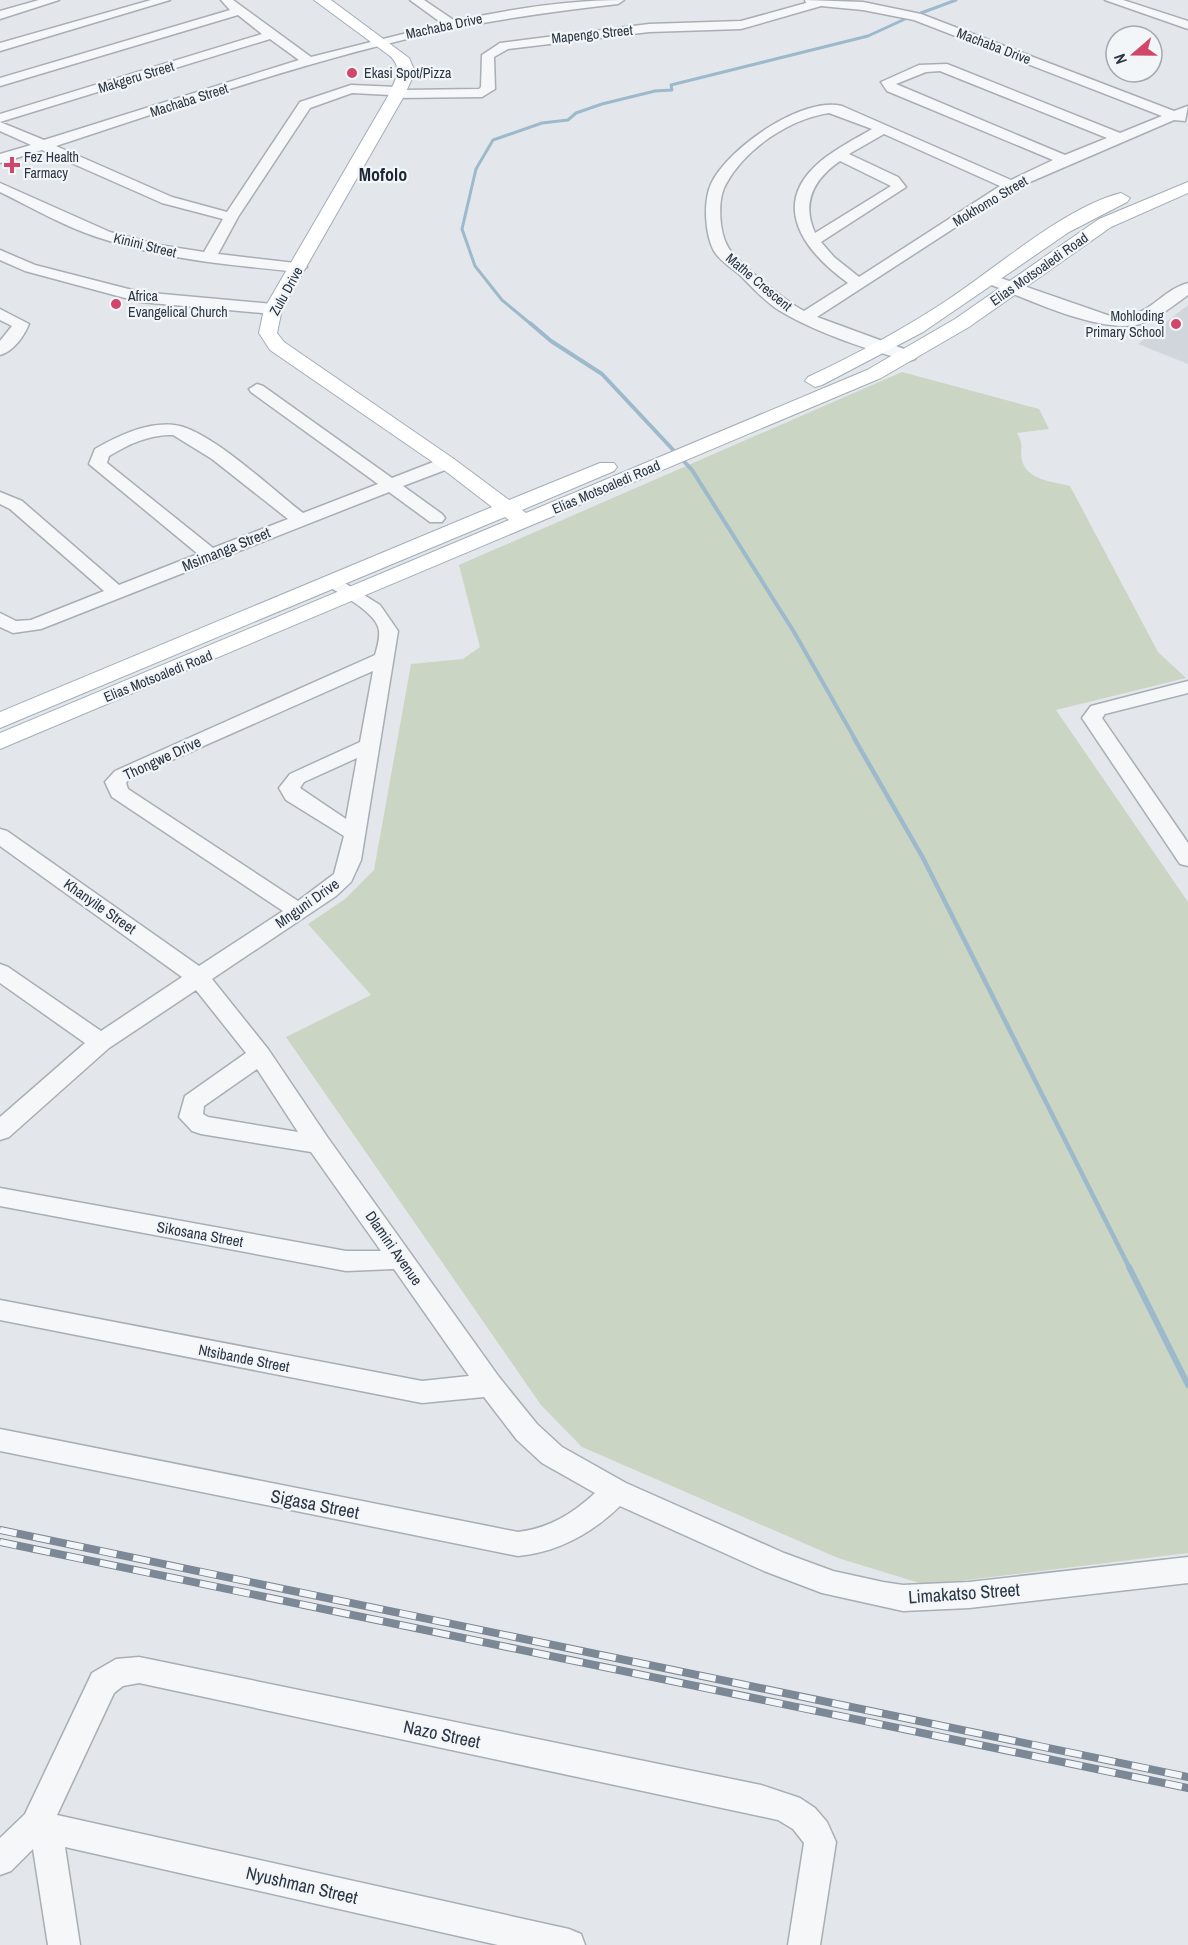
<svg xmlns="http://www.w3.org/2000/svg" width="1188" height="1945" font-family="'Archivo Narrow',sans-serif">
  <rect width="100%" height="100%" fill="#e3e7eb"/>
  <polygon fill="#d1d6dd" points="1188,305 1188,364 1138,344"/>
  <path fill="#cad5c4" d="M902,372l137,37 10,20 -32,4c8,14 2,15 5,27 4,20 32,22 48,26l88,166 28,26 -130,32 132,192v651l-262,32 -88,-27 -256,-111 -41,-42 -255,-368 85,-42 -63,-71 37,-25 29,-29 37,-206 52,-5 17,-12 -21,-82z"/>
  <g fill="none" stroke-linecap="round" stroke-linejoin="round">
    <g stroke="#9db9cc" stroke-width="3">
      <polyline points="921,13 956,0"/>
      <polyline points="532,325 502,300 475,266 462,229 476,169 493,140 542,123 568,120 576,113 602,104 655,91 672,90 671,85 868,36 905,19"/>
    </g>
    <polyline stroke="#9db9cc" stroke-width="4" points="530,323 551,341 602,374 692,470 794,632 855,739"/>
    <polyline stroke="#9db9cc" stroke-width="4.5" points="854,738 923,858 1130,1269"/>
    <polyline stroke="#9db9cc" stroke-width="6" points="1129,1267 1188,1385"/>
    <defs>
      <g id="minor">
        <polygon points="39,0 59,0 0,19 0,11"/>
        <polygon points="151,0 170,0 0,51 0,43"/>
        <path d="M221,0h12l78,57 132,-33 -33,-24h14l31,21c56,-12 112,-21 169,-21l-6,4c-53,6 -105,13 -157,23 -138,28 -271,75 -405,119l116,51 55,15 73,-110 51,-17 47,2 6,3 75,-1 2,-2 1,-32 18,-12 149,-19 92,-3 65,-18 -1,-3 58,2 58,12 253,97 14,-5 -3,15 -11,-1 -158,68 -199,129 98,36 2,3 -2,3 -6,2c-38,-10 -94,-29 -127,-49 -15,-8 -29,-24 -41,-36 -9,-8 -21,-15 -27,-25 -9,-17 -11,-49 -3,-67 16,-35 91,-88 131,-78l169,74 42,-20 -166,-69 -6,-9 38,-17 28,-1 173,69 42,-17 -248,-96 -51,-10 -42,-4 -80,23 -92,3 -141,17 -14,8 1,32 -13,8 -85,1 -6,-3 -39,-2 -42,15 -72,109 -20,37 86,10 3,3 -8,5c-68,-7 -133,-12 -199,-34 -35,-11 -67,-30 -100,-46v-9l110,49 49,13 45,7 19,-33 -61,-16 -120,-53 -42,13v-9l31,-9 -31,-14v-17l262,-80 -24,-19 -238,71v-8l230,-68zM270,39l29,21 -255,80 -44,-18zM940,71l167,67 -42,17 -169,-71 30,-12zM829,113l43,16c-17,10 -35,19 -51,32 -53,44 -16,91 27,122l-44,28c-16,-8 -68,-49 -76,-64 -9,-15 -11,-48 -2,-63 19,-35 63,-65 103,-71zM884,134l116,52 -141,91 -25,-20 -13,-15 85,-55 -8,-10 -49,-23zM840,161l51,25 -76,47c-14,-31 -1,-54 25,-72z"/>
        <polygon points="1105,0 1123,0 1188,21 1188,29"/>
        <polygon points="0,250 35,265 140,292 273,304 281,309 273,314 140,302 25,271 0,260"/>
        <path d="M989,274l124,43c38,1 46,-26 75,-34v12c-15,11 -30,23 -48,29 -40,11 -117,-27 -156,-42l-3,-3z"/>
        <path d="M0,309l29,15c-5,12 -15,27 -29,31v-14l12,-15 -12,-6z"/>
        <path d="M257,384l6,2 129,92 49,-19h12l3,4 -3,4 -50,19 39,28 3,4 -3,4h-12l-41,-30 -348,137 -28,4 -13,-6v-14l16,8 15,-1 73,-29 -94,-82 -10,-5v-12l22,9 97,84 79,-31 -109,-90 6,-15c23,-13 52,-27 79,-24 34,3 100,66 129,88l75,-29 -127,-92 -2,-3zM173,435l39,24 76,60 -75,29 -106,-85 2,-7c20,-12 41,-22 64,-21z"/>
        <path d="M332,575l48,30 18,26 -37,229 -10,22 -15,14 -124,83 56,70 60,89 171,239 38,47 25,23 64,36 158,70 49,18 50,11 20,3 66,-3 219,-25v26l-219,25 -66,3 -81,-18 -58,-22 -144,-65c-29,28 -62,46 -102,50l-518,-105v-22l518,103c32,-4 54,-18 77,-39l-53,-30 -25,-23 -33,-43 -62,6 -422,-83v-20l422,81 47,-5 -75,-107 -48,2 -346,-65v-18l346,63h35l-70,-99 -110,-18 -9,-3 -13,-14 6,-21 61,-43 -50,-63 -87,58 -100,89 -9,3v-23l85,-74 -85,-60v-19l8,3 93,64 81,-54 -182,-131v-17l7,2 192,135 84,-55 -171,-114 -7,-15 10,-11 260,-116c2,-7 5,-16 4,-24 -1,-18 -39,-37 -53,-46l-3,-4zM373,671l-13,71 -70,32 -11,14 7,12 58,36 -10,38 -36,27 -170,-112 -2,-6 3,-4zM357,758l-11,61 -46,-31 4,-6zM257,1069l41,63 -90,-15 -5,-3 1,-8z"/>
        <polygon points="1188,681 1188,693 1105,714 1102,718 1188,843 1188,866 1180,864 1082,718 1091,706"/>
        <polygon points="139,1657 761,1785 800,1798 815,1808 827,1822 836,1842 820,1945 788,1945 804,1843 793,1829 778,1820 139,1683 123,1686 114,1693 57,1815 569,1929 581,1934 585,1945 498,1945 65,1847 80,1945 48,1945 33,1849 11,1871 0,1875 0,1838 25,1814 92,1673 116,1659"/>
      </g>
      <g id="major">
        <path d="M314,0h17l78,58 6,14 -11,24 -122,213 -5,24 7,9 170,117 55,41 91,-37h14l3,4 -3,4 -92,39 4,3 341,-143 88,-51 144,-100 89,-37v11l-77,34 -142,100 -88,51 -881,371v-16l509,-213 -4,-3 -505,211v-16l492,-205 -52,-40 -170,-117 -11,-17 5,-24 124,-213c7,-16 16,-27 2,-40z"/>
        <path d="M1121,193l9,5 -3,4 -58,30 -146,100 -101,53 -7,2 -10,-6 3,-4c49,-23 96,-48 141,-78 48,-32 118,-93 172,-106z"/>
      </g>
    </defs>
    <use href="#minor" stroke="#a8aeb6" stroke-width="3"/>
    <use href="#major" stroke="#a2adb7" stroke-width="2"/>
    <use href="#minor" fill="#f6f7f9" fill-rule="evenodd"/>
    <use href="#major" fill="#fff" fill-rule="evenodd"/>
    <defs>
      <g id="rail">
        <polyline points="0,1530 1188,1777"/>
        <polyline points="0,1542 1188,1788"/>
      </g>
    </defs>
    <use href="#rail" stroke="#7c8895" stroke-width="8"/>
    <use href="#rail" stroke="#f3f6f8" stroke-width="6" stroke-dasharray="17" stroke-linecap="butt"/>
  </g>
  <g fill="#d1476a" stroke="#f3f6f8" stroke-width="2">
    <circle cx="352" cy="73" r="6"/>
    <path d="M9 156h6v6h6v6h-6v6h-6v-6h-6v-6h6z"/>
    <circle cx="116" cy="304" r="6"/>
    <circle cx="1176" cy="324" r="6"/>
  </g>
  <g text-anchor="middle" dominant-baseline="central" stroke-width="4.5" stroke-linejoin="round" paint-order="stroke">
    <g font-size="14" fill="#2a3644" stroke="#f3f6f8">
      <text transform="translate(444 26) rotate(-12)">Machaba Drive</text>
      <text transform="translate(592 34) rotate(-6)">Mapengo Street</text>
      <text transform="translate(994 46) rotate(21)">Machaba Drive</text>
      <text transform="translate(136 77) rotate(-17)">Makgeru Street</text>
      <text transform="translate(189 100) rotate(-18)">Machaba Street</text>
      <text transform="translate(990 201) rotate(-31)">Mokhomo Street</text>
      <text transform="translate(145 245) rotate(14)">Kinini Street</text>
      <text transform="translate(1039 269) rotate(-35)">Elias Motsoaledi Road</text>
      <text transform="translate(759 282) rotate(40)">Mathe Crescent</text>
      <text transform="translate(286 291) rotate(-61)">Zulu Drive</text>
      <text transform="translate(606 487) rotate(-23)">Elias Motsoaledi Road</text>
      <text transform="translate(158 676) rotate(-22)">Elias Motsoaledi Road</text>
    </g>
    <g font-size="14" fill="#2a3644" stroke="#f3f6f8" text-anchor="start">
      <text x="364" y="73">Ekasi Spot/Pizza</text>
      <text x="24" y="157">Fez Health<tspan x="24" dy="16">Farmacy</tspan></text>
      <text x="128" y="296">Africa<tspan x="128" dy="16">Evangelical Church</tspan></text>
      <text x="1164" y="316" text-anchor="end">Mohloding<tspan x="1164" dy="16">Primary School</tspan></text>
    </g>
    <g font-size="15" fill="#2a3644" stroke="#f3f6f8">
      <text transform="translate(226 549) rotate(-22)">Msimanga Street</text>
      <text transform="translate(162 758) rotate(-25)">Thongwe Drive</text>
      <text transform="translate(307 903) rotate(-35)">Mnguni Drive</text>
      <text transform="translate(100 906) rotate(35)">Khanyile Street</text>
      <text transform="translate(200 1234) rotate(10)">Sikosana Street</text>
      <text transform="translate(394 1248) rotate(55)">Dlamini Avenue</text>
      <text transform="translate(244 1358) rotate(11)">Ntsibande Street</text>
    </g>
    <g font-size="18" font-weight="bold" fill="#1c2735" stroke="#f3f6f8">
      <text x="383" y="174">Mofolo</text>
    </g>
    <g font-size="18" fill="#2a3644" stroke="#f3f6f8">
      <text transform="translate(315 1504) rotate(11)">Sigasa Street</text>
      <text transform="translate(964 1593) rotate(-4)">Limakatso Street</text>
      <text transform="translate(442 1734) rotate(12)">Nazo Street</text>
      <text transform="translate(302 1885) rotate(13)">Nyushman Street</text>
    </g>
  </g>
  <g transform="translate(1134 54) rotate(250)"><circle r="28" fill="#f3f6f8" stroke="#a3a9b0" stroke-width="1.5"/>
  <path d="M0-4.5L10 22L0 15L-10 22Z" fill="#d1476a"/>
  <text y="-9" font-size="16" font-weight="bold" text-anchor="middle" fill="#2a3644">N</text>
  </g>
</svg>
